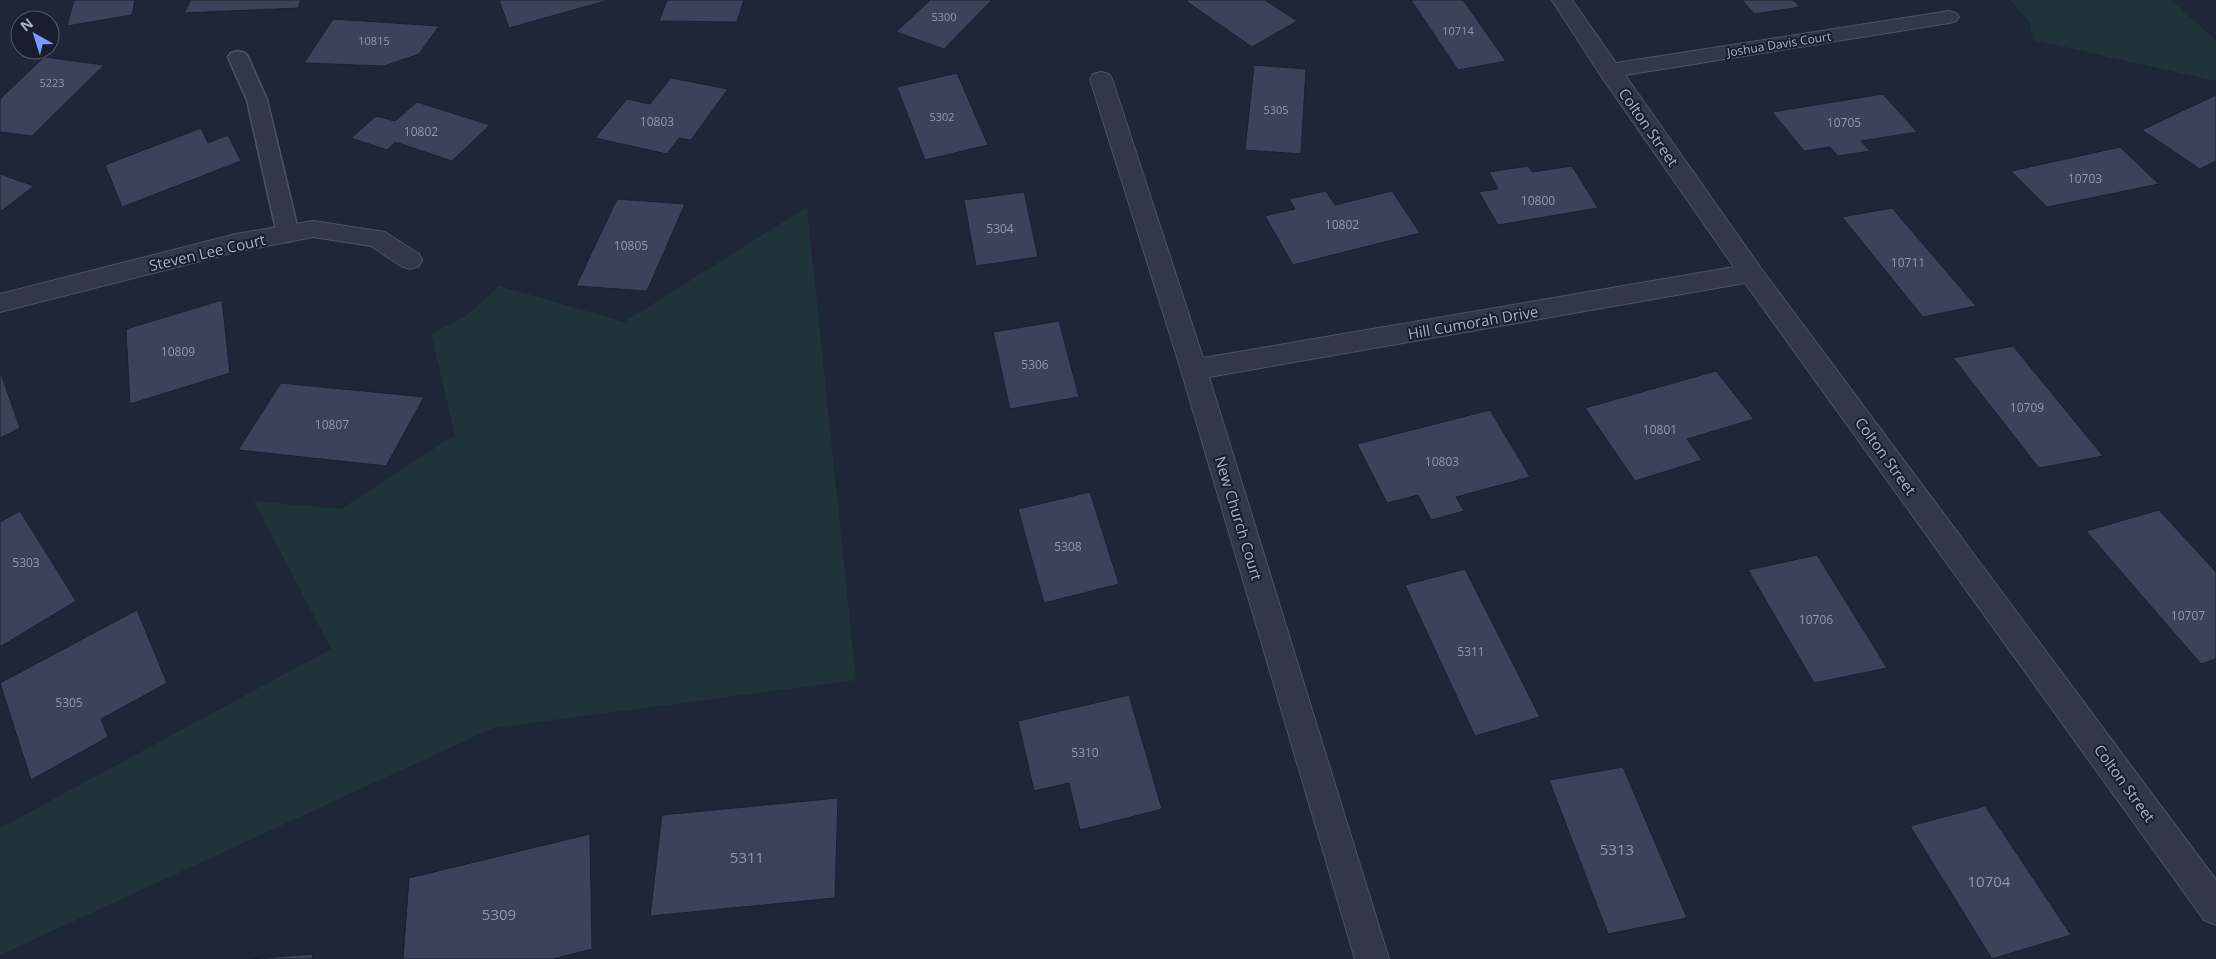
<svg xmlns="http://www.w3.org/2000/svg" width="2216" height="959" font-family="'Open Sans',sans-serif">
  <rect width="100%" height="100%" fill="#1e2638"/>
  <g fill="#203339">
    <polygon points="2010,0 2171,0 2216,40 2216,81 2033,40 2030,23"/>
    <polygon points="807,207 856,680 493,728 0,955 0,828 331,649 254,501 341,509 455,435 431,334 466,316 499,286 624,322"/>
  </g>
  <g fill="#3a4359" stroke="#1a202f">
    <polygon points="74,0 135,0 132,15 67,26"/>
    <polygon points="191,0 301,0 298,8 184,13"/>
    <polygon points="499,0 609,0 509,28"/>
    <polygon points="667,0 744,0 737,22 659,21"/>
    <polygon points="930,0 992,0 944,49 896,32"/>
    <polygon points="1189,0 1265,0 1297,21 1252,47 1186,1"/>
    <polygon points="1411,0 1463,0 1506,61 1458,70"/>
    <polygon points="1742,0 1793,0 1800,7 1754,14"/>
    <polygon points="333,19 439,26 419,54 384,66 304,63"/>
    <polygon points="44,57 104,65 32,136 0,132 0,99"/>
    <polygon points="1254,65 1306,69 1301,154 1245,150"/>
    <polygon points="957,73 988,145 925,160 897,87"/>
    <polygon points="671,78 728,89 691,140 679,138 667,154 595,138 627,99 650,104"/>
    <polygon points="1883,94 1917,132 1861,141 1870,151 1838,156 1830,147 1804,151 1772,112"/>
    <polygon points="2216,95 2216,161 2200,169 2142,130"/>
    <polygon points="417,102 490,125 452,161 395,142 387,150 351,138 376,116 395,121"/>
    <polygon points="201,128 208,143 228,135 241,161 122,207 105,165"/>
    <polygon points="2120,147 2159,184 2047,207 2011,171"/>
    <polygon points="1528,166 1532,172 1572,166 1598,208 1498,225 1479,192 1498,189 1489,172"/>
    <polygon points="0,174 34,186 0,212"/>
    <polygon points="1326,191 1335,205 1392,191 1420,233 1293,265 1265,216 1295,209 1289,199"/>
    <polygon points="1024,192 1038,257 976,266 964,200"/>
    <polygon points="617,199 685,204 647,291 576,286"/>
    <polygon points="1892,208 1976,306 1923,317 1842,217"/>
    <polygon points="222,300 230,373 130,404 126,329"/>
    <polygon points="1059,321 1079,397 1010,409 993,332"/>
    <polygon points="2013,346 2103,456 2039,468 1953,358"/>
    <polygon points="0,371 20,428 0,438"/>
    <polygon points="1716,371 1754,419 1687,439 1702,460 1635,481 1585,408"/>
    <polygon points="281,383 424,397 386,466 238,450"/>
    <polygon points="1490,410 1530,477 1456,497 1464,511 1431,520 1418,495 1387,503 1357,444"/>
    <polygon points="1090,492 1119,584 1044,603 1018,509"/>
    <polygon points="2159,510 2216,572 2216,659 2201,664 2086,531"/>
    <polygon points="20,511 76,601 0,647 0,522"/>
    <polygon points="1817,555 1887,668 1814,683 1748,570"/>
    <polygon points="1465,569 1540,717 1475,736 1405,585"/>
    <polygon points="137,610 167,683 101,719 108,737 31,780 0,683"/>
    <polygon points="1129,695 1162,809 1080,830 1069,783 1034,791 1018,721"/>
    <polygon points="1623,767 1687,918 1608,934 1549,780"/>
    <polygon points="838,798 835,898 650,916 662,815"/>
    <polygon points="1985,806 2071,935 1992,959 1910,826"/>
    <polygon points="590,834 592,949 553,959 403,959 409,878"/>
    <polygon points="313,954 312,959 250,959"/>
  </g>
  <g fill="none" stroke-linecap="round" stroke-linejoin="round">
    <defs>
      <polygon id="lane" points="238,51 245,53 248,57 267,100 299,234 296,239 288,242 280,239 277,234 247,100 228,57 231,53"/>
      <g id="street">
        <polygon points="1552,0 1572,0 1616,63 1949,11 1956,13 1959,17 1956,21 1949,23 1625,75 1760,267 2216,880 2216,925 2204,920 1745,283 1209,377 1389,959 1355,959 1181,370 1090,79 1093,74 1101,72 1109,74 1112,79 1203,358 1734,267 1601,76"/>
        <polygon points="313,221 385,232 419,254 422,260 419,266 410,269 401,266 371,246 313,237 236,252 0,312 0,294 236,234"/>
      </g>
    </defs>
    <use href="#lane" stroke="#4c5364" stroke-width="3"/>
    <use href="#street" stroke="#4c5364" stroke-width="2"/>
    <use href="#lane" fill="#323849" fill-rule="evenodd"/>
    <use href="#street" fill="#323849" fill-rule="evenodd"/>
  </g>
  <g text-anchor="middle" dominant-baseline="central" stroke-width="4" stroke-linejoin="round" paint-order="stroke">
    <g font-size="11" fill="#9097ab">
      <text x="944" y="16">5300</text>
      <text x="1458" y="30">10714</text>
      <text x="374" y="40">10815</text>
      <text x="52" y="82">5223</text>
      <text x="1276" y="109">5305</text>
      <text x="942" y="116">5302</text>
    </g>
    <g font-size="12" fill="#acb3c6" stroke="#181e2d">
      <text transform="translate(1779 44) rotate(-9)">Joshua Davis Court</text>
    </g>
    <g font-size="12" fill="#9097ab">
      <text x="657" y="121">10803</text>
      <text x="1844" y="122">10705</text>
      <text x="421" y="131">10802</text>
      <text x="2085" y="178">10703</text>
      <text x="1538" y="200">10800</text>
      <text x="1342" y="224">10802</text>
      <text x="1000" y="228">5304</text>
      <text x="631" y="245">10805</text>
      <text x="1908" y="262">10711</text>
      <text x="178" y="351">10809</text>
      <text x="1035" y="364">5306</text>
      <text x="2027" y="407">10709</text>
      <text x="332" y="424">10807</text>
      <text x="1660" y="429">10801</text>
      <text x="1442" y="461">10803</text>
      <text x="1068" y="546">5308</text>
      <text x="26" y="562">5303</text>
      <text x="2188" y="615">10707</text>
      <text x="1816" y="619">10706</text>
      <text x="1471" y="651">5311</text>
      <text x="69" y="702">5305</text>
      <text x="1085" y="752">5310</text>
    </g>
    <g font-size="15" fill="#acb3c6" stroke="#181e2d">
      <text transform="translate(1649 127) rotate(55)">Colton Street</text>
      <text transform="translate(207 252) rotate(-13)">Steven Lee Court</text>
      <text transform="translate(1473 322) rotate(-10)">Hill Cumorah Drive</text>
      <text transform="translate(1886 456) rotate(54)">Colton Street</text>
      <text transform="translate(1239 518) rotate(73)">New Church Court</text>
      <text transform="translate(2125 783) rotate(54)">Colton Street</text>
    </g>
    <g font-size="15" fill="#9097ab">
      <text x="1617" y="849">5313</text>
      <text x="747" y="857">5311</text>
      <text x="1989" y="881">10704</text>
      <text x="499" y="914">5309</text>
    </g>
  </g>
  <g transform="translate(35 35) rotate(321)"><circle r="24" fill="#181e2d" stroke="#535a6a"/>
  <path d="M0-4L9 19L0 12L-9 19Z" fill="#789bff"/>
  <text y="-8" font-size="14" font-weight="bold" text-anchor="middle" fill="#acb3c6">N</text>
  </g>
</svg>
